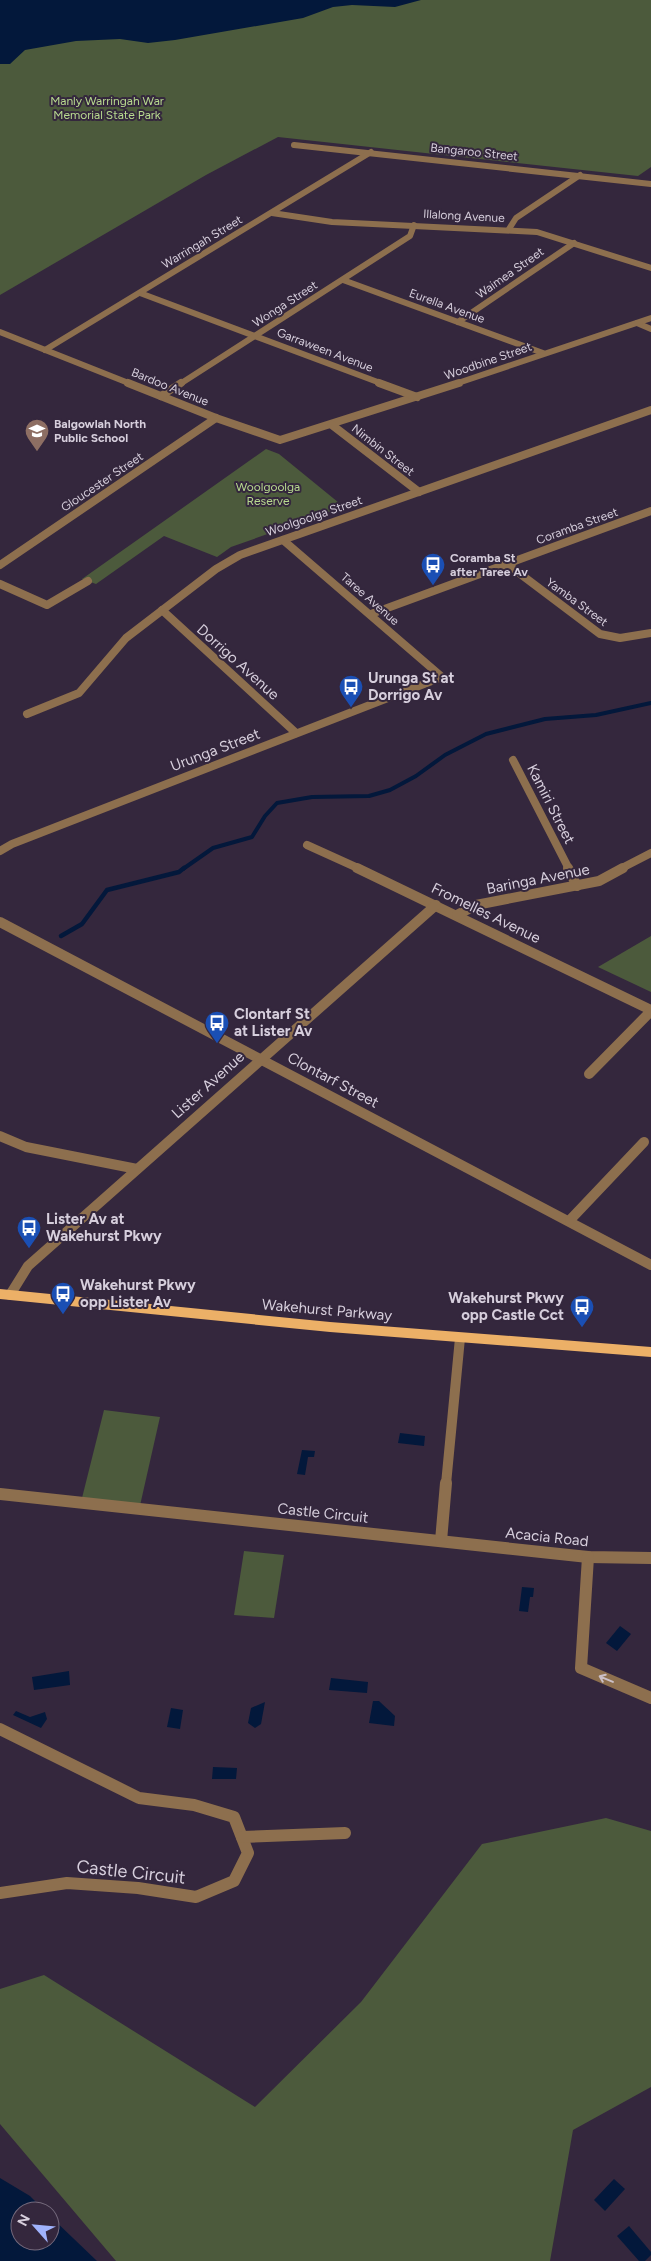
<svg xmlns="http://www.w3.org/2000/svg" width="651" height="2261" font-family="Figtree,sans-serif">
  <rect width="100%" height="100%" fill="#34273d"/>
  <g fill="#4c5a3c">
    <polygon points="0,0 651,0 651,167 638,176 278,137 206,175 0,295"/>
    <polygon points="266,449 279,454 344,507 231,547 217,557 164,536 96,584 82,579"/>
    <polygon points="651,936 651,992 598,967"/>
    <polygon points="104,1410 160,1417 139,1510 81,1502"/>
    <polygon points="244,1551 284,1555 274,1618 234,1615"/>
    <polygon points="606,1818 651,1831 651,2087 573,2130 550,2261 116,2261 0,2124 0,1989 44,1975 255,2107 361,2002 482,1844"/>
  </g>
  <g fill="#03183b">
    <polygon points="0,0 421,0 395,7 352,5 333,7 303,18 175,40 148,43 120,39 76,41 25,50 10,64 0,64"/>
    <polygon points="400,1433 425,1436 424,1446 398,1443"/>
    <polygon points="302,1450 315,1451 314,1457 308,1457 305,1475 297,1474"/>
    <polygon points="522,1587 534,1588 533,1597 530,1597 528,1612 519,1611"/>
    <polygon points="620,1626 631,1634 617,1651 606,1643"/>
    <polygon points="69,1671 70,1685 34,1690 32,1677"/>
    <polygon points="331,1678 368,1682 367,1693 329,1690"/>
    <polygon points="373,1701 379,1701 395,1716 394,1726 369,1723"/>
    <polygon points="265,1702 261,1724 255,1728 248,1723 251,1708"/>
    <polygon points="171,1708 183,1710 180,1729 167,1727"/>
    <polygon points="16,1711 30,1717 45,1712 47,1719 41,1728 13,1715"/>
    <polygon points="213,1767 237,1768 236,1779 212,1779"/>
    <polygon points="0,2178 30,2196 45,2211 20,2211 20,2241 50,2241 50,2216 97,2261 0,2261"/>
    <polygon points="614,2179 625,2189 605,2211 594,2200"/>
    <polygon points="629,2226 651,2252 651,2255 645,2261 639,2261 617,2236"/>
  </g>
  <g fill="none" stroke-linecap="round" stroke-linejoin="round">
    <polyline stroke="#03183b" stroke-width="4" points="183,869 213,848 252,837 265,816 277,803 312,797 369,796 390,790 416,776 445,755 486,734 545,719 596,715 651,703"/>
    <polyline stroke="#03183b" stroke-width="4.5" points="61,936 82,924 107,890 179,872 184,868"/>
    <g stroke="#8d6f4e" stroke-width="6">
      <polyline points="294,145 651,184"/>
      <polyline points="272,213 332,222 537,232 651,268"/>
      <polyline points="509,229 516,218 580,175"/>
      <polyline points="343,280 543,353"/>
      <polyline points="140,293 383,384"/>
      <polyline points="458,322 574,243"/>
      <polyline points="637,323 651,329"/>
      <polyline points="0,332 131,384"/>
      <polyline points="45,350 371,152"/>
      <polyline points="180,384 410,236 414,225"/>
      <polyline points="455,384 651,318"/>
    </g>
    <g stroke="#8d6f4e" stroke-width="8">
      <polyline points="128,383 216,418 280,440 459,383"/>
      <polyline points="379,383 417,397"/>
      <polyline points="161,396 181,383"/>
      <polyline points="332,425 419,492"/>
      <polyline points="507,564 600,634 620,638 651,633"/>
      <polyline points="0,565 216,418"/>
      <polyline points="0,584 47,605 88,581"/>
      <polyline points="162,610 296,733"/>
      <polyline points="371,614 651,511"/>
      <polyline points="27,714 79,693 126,638 216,569 240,555 651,410"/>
      <polyline points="513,760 569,869"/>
      <polyline points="307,845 360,869"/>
      <polyline points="0,851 12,844 442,677 283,540"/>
      <polyline points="620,869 651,853"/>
    </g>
    <g stroke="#8d6f4e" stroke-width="10">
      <polyline points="357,868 651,1010"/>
      <polyline points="568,868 577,886"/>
      <polyline points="457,915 476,905 599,881 623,868"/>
      <polyline points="0,922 651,1265"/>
      <polyline points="589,1074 651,1011"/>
      <polyline points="0,1136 26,1147 137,1169"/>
      <polyline points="570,1220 644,1142"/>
      <polyline points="10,1295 28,1266 436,905"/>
      <polyline points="446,1484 460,1338"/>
    </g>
    <g stroke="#8d6f4e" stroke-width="12">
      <polyline points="0,1494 588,1557 651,1558"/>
      <polyline points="441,1541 446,1483"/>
      <polyline points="588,1557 581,1668 651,1698"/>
      <polyline points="0,1729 139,1798 194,1805 234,1817 248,1853 234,1881 196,1897 138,1888 67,1883 0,1893"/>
      <polyline points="242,1837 345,1833"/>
    </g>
    <polygon fill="#ecb067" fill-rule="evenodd" points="0,1289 330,1322 651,1347 651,1357 330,1332 0,1299"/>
  </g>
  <defs><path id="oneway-shaft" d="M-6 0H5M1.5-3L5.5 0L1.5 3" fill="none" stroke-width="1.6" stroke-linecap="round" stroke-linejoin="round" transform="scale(1.25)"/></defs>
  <use stroke="#cbc0c7" href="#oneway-shaft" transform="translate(606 1679) rotate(-157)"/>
  <defs>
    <symbol id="school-pin" viewBox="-11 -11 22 30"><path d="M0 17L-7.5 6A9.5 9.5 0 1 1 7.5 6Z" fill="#8d6e63" stroke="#34273d"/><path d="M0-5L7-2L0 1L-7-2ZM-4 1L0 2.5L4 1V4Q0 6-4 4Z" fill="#fff"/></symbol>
    <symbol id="bus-pin" viewBox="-11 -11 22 30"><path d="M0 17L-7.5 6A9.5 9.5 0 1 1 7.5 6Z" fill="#1a4fb4" stroke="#34273d"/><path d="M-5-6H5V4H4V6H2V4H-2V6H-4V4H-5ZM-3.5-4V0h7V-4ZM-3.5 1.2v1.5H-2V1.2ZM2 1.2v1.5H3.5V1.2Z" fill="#fff"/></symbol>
  </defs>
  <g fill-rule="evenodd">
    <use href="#school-pin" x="23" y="417" width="28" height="38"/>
    <use href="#bus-pin" x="419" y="551" width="28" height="38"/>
    <use href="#bus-pin" x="337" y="673" width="28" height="38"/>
    <use href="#bus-pin" x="203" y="1009" width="28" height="38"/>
    <use href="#bus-pin" x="15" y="1214" width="28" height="38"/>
    <use href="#bus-pin" x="49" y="1280" width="28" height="38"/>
    <use href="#bus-pin" x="568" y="1293" width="28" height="38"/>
  </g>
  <g text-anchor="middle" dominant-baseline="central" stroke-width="4" stroke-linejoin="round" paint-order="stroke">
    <g font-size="12" fill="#b8da8f" stroke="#34273d">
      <text x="107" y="101">Manly Warringah War<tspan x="107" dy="14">Memorial State Park</tspan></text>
      <text x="268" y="487">Woolgoolga<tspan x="268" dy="14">Reserve</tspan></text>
    </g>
    <g font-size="12" fill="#d6cedc" stroke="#34273d">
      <text transform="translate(474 152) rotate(6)">Bangaroo Street</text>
      <text transform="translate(464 216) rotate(3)">Illalong Avenue</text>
      <text transform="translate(202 242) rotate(-31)">Warringah Street</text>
      <text transform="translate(510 273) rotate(-35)">Waimea Street</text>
      <text transform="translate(285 304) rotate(-33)">Wonga Street</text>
      <text transform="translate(447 306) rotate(20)">Eurella Avenue</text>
      <text transform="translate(325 350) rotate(21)">Garraween Avenue</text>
      <text transform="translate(488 361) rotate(-19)">Woodbine Street</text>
      <text transform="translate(170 387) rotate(22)">Bardoo Avenue</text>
      <text transform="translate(383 450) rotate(38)">Nimbin Street</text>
      <text transform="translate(102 482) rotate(-34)">Gloucester Street</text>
      <text transform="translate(314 516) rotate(-19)">Woolgoolga Street</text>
      <text transform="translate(577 526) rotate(-20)">Coramba Street</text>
      <text transform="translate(370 599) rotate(41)">Taree Avenue</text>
      <text transform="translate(577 602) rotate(36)">Yamba Street</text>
    </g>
    <g font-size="12" font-weight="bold" fill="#d6cedc" stroke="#34273d" text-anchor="start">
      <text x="54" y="424">Balgowlah North<tspan x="54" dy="14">Public School</tspan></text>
      <text x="450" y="558">Coramba St<tspan x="450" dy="14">after Taree Av</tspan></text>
    </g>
    <g font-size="15" fill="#d6cedc" stroke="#34273d">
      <text transform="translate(238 662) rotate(42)">Dorrigo Avenue</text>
      <text transform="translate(215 750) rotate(-21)">Urunga Street</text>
      <text transform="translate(551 804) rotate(63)">Kamiri Street</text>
      <text transform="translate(538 879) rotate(-11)">Baringa Avenue</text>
      <text transform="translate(486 913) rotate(26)">Fromelles Avenue</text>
      <text transform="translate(333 1080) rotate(28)">Clontarf Street</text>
      <text transform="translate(208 1085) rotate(-42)">Lister Avenue</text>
      <text transform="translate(327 1310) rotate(5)">Wakehurst Parkway</text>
      <text transform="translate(323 1513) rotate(6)">Castle Circuit</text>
      <text transform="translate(547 1537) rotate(6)">Acacia Road</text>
    </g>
    <g font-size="15" font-weight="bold" fill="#d6cedc" stroke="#34273d" text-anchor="start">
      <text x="368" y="678">Urunga St at<tspan x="368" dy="17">Dorrigo Av</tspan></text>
      <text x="234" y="1014">Clontarf St<tspan x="234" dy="17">at Lister Av</tspan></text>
      <text x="46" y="1219">Lister Av at<tspan x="46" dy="17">Wakehurst Pkwy</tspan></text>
      <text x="80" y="1285">Wakehurst Pkwy<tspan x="80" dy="17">opp Lister Av</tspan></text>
      <text x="564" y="1298" text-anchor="end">Wakehurst Pkwy<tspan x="564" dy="17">opp Castle Cct</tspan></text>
    </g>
    <g font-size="18" fill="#d6cedc" stroke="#34273d">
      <text transform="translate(131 1872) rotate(6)">Castle Circuit</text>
    </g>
  </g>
  <g transform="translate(35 2226) rotate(297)"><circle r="24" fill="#34273d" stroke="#756a7d"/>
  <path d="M0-4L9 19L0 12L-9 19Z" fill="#a0b3fd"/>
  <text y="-8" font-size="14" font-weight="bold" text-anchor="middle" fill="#d6cedc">N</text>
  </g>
</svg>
